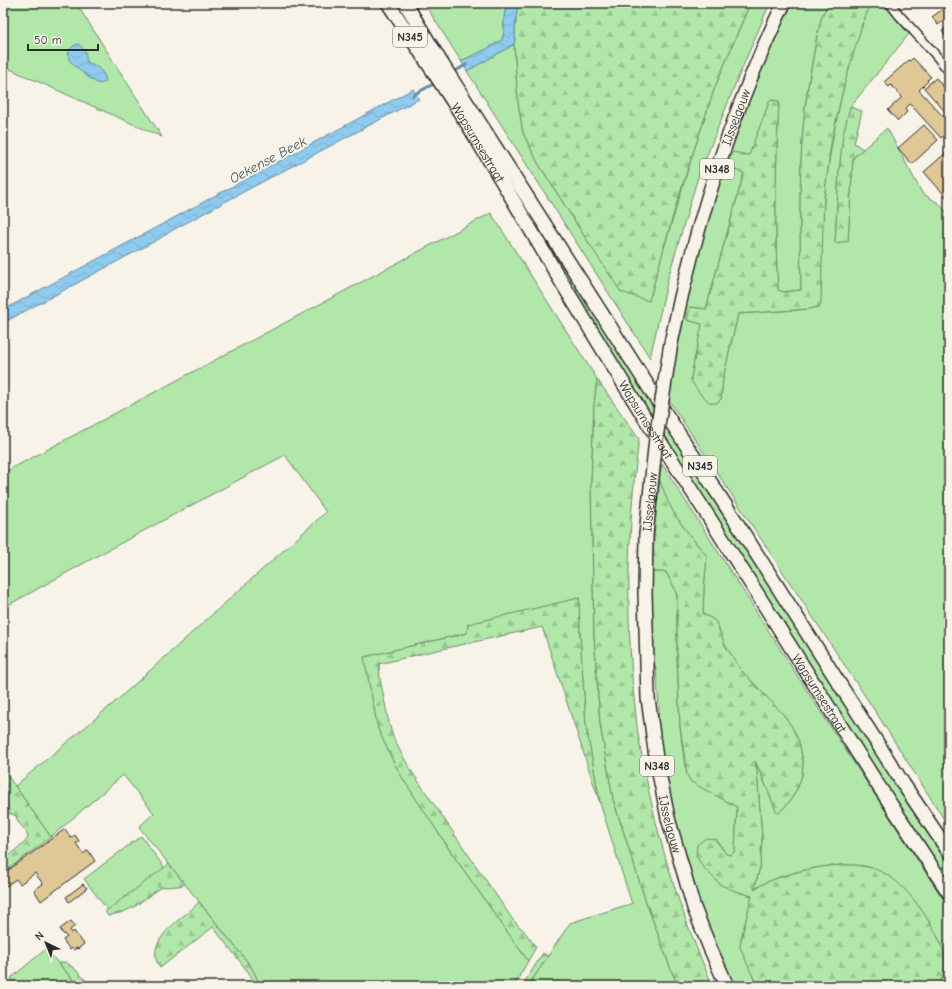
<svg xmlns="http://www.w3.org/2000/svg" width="952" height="989" font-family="'Comic Neue',sans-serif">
  <defs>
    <pattern id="forest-firs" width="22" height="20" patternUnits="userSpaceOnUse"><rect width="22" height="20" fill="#b1e7a9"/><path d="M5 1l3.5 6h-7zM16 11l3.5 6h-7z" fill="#98c692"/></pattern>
    <pattern id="water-waves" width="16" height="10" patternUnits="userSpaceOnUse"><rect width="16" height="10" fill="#8ecbee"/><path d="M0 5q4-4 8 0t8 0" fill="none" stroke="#7baecc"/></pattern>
  </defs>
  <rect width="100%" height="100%" fill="#f7f3e8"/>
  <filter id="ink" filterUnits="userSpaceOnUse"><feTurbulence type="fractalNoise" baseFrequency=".025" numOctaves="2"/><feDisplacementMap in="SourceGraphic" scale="8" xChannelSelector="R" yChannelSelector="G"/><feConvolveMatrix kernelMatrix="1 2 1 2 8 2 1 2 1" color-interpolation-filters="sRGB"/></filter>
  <g filter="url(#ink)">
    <g fill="#b1e7a9" stroke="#6e896a">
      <polygon points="3,3 76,3 162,137 3,66"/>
      <polygon points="424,3 507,3 504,17 504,32 502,40 485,50 461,61"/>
      <polygon points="750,3 770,3 737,80 697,180 668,278 650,358 467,71 508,48 514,44 518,102 523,133 538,163 590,245 651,295 657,271 693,153 715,87"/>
      <path d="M792,3h38c-3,4 -6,9 -8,13 -5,16 -7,32 -10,48 -15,75 -12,151 -11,226l-17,2 -6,-1c-4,-63 -2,-127 1,-190l-9,-1 -21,56 -21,11 16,6 -25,89 -13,47 -16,-2 -3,13 16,4 -9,37 -3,18 30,20 2,-21 15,-64 71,-5 10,-2c2,-35 2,-71 5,-106 3,-29 7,-56 13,-84 8,-39 18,-77 34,-114h11l27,31 -59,73 -11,64 -4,71 13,-1 5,-83 34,-30 35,65 16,10 11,11v613l-72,-113 -179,-270 -30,-45 14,-73 11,-52 23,-82 28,-83 34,-77z"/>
      <polygon points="449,80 861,726 949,861 949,884 588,323"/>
      <path d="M491,213l106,166 -3,26 -3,78 3,151 6,90 13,75 32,100 27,73 6,14h-150l42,-63 63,-20 -2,-2 -31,-98 -14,-77 -6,-91 -1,-37 -112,35 -102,24 13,72 43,77 32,49 75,106 -14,25h-255c-2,-10 -7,-18 -13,-26l-107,-133 15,-14 -31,-38 -72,62 -36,-51 100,-84 189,-170 22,-20 -41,-57 -188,101 -94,52v-135z"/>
      <path d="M662,464l147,230 140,214v78h-10c11,-28 5,-38 -9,-63 -8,-12 -16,-24 -26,-34 -4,-4 -10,-7 -14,-11 -3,-2 -7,-5 -10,-7 -27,-14 -86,-1 -113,11 -5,2 -9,5 -13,8l6,-23 2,-29 -5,-67 -3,-12c9,18 15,37 25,54l11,-12 8,-14 4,-12 1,-13 -4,-20 -7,-15 -32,-37 -19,-20 -11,-17 -5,-8 -9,-23 -5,-4 -8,-4 1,-25 3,-33c-16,-18 -41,-49 -47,-73 -1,-6 1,-13 2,-19z"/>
      <polygon points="652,572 666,572 675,589 677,597 677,657 680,726 685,767 726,801 737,807 735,851 731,855 726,854 716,839 721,884 735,891 752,896 741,939 754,980 757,986 731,986 703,915 690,875 678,834 662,757 658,727 659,707 656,669 652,656 651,614"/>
      <polygon points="141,836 166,870 109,912 84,879"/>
      <polygon points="46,949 78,986 17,986 11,978"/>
    </g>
    <g fill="url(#forest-firs)" stroke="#6e896a">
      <polygon points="518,3 750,3 715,87 693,153 676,205 649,301 621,292 590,245 538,163 523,133 518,102 514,44 515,39 515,29"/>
      <path d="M830,3h41l-9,22 -19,64 -12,55 -7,55 -1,25 -2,79 -2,4 -10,2 -71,5 -15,64 -2,21 -4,4h-6l-10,-8 -8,-11 -2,-5 3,-18 8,-37 -15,-4 3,-13 16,2 13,-47 25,-89 -17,-6 5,-15 17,3 21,-55 9,1c-3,63 -5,126 -1,189l6,2 17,-2c-1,-76 -4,-151 11,-226 3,-16 5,-32 10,-48 2,-4 5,-9 8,-13z"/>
      <polygon points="850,107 862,111 854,143 863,149 853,158 848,241 835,243 839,171 843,135"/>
      <path d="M597,379l42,60c-12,89 -14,187 -3,277 1,17 5,34 8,51 14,75 37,149 69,219h-35l-6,-14 -27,-73 -32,-100 -13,-75 -6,-90 -3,-151 3,-78z"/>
      <path d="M660,481c3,7 5,14 8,21 10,20 25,38 39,54l-3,33 -1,25 8,4 5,4 9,23 5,8 11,17 43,45 8,12 7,15 4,20 -1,13 -4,12 -8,14 -11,12 -3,-2 -15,-38 -6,-12 2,10 5,67 -2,29 -6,22c4,-2 9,-5 13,-7 29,-12 83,-25 113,-11 22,10 38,33 50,52 14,24 20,36 9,63h-182l-17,-39 1,-8 11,-43 -17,-5 -14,-6 -17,-17 -8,-12 1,-11 9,-7 9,1 11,15 5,1 4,-4 2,-44 -46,-25 -4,-7 -7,-49 -3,-69v-60l-2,-8 -9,-17h-14l3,-49z"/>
      <polygon points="579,598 580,635 586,726 600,803 542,627 433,651 379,664 380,679 389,723 393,737 399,749 410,769 429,797 513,920 524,931 536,947 528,961 453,855 403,779 392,759 378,729 364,657 467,633 468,624"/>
      <polygon points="5,772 51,837 3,873 3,862 28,838 26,831 18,822 16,816 12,814 3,813 3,773"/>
      <polygon points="169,864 185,884 179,886 163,887 158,889 134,907 123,912 108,916 106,913 106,911"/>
      <path d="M199,902l47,58c6,9 11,15 13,26h-5l-1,-5 -4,-8 -36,-46 -53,41c-14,-22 8,-39 23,-52 6,-4 11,-9 16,-14z"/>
      <polygon points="543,953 548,956 528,986 522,986"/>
      <polygon points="66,962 76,970 91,986 78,986 59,963"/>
    </g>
    <g fill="url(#water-waves)" stroke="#668ba0">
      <polygon points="507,3 518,3 515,29 515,39 514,44 508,48 467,71 461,61 485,50 502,40 504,32 504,17"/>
      <path d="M78,44c6,4 9,9 8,17l2,2c8,1 17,10 18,18l-3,2c-2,0 -5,1 -6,0 -5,-2 -24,-18 -27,-22 -4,-8 0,-15 8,-17z"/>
      <polygon points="413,89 419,99 247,190 173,230 159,239 3,323 3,310"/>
    </g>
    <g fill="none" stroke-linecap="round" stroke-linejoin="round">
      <g stroke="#668ba0" stroke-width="3">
        <polyline points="452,73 466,65"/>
        <polyline points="413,95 437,82"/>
      </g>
    </g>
    <g fill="#e0c796" stroke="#2b2b2b">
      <polygon points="943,9 949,17 938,25 932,17"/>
      <polygon points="949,26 949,35 946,37 942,31"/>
      <polygon points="913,58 931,77 927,80 928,81 919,90 949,123 949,130 941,138 910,104 905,109 907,112 898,121 888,110 902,97 891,85 889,87 884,82 909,60 910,61"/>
      <polygon points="936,78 949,93 949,116 924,88"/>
      <polygon points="924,125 938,140 912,164 898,148"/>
      <polygon points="949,150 949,200 924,172"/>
      <polygon points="65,829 71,838 75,835 79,841 76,843 83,854 88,850 95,861 41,901 34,890 43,884 35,873 20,884 16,879 3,888 3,874"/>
      <polygon points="83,884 87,888 69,902 66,897"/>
      <polygon points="71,921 75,926 70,930 72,933 74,931 84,944 78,949 76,948 74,950 72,948 70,950 63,940 67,937 64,934 63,934 60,929"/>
    </g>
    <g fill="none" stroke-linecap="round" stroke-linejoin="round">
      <defs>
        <polyline id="minor" points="890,3 899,15 933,52 949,71"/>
        <polyline id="tertiary" points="3,983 5,986"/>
        <g id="primary">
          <path id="s1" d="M388,3l45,68 34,52 42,70 50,85 87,142 64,99 166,263 73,111"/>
          <polyline points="405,3 442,64 673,425 726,506 904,785 949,852"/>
          <path id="s2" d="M671,343c24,-118 61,-232 113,-340"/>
          <path id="s3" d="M646,535l-1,58 3,105 8,60 12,60 26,90 16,40 17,38"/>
        </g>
      </defs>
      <use href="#minor" stroke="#2b2b2b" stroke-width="11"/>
      <use href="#tertiary" stroke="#2b2b2b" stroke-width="13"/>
      <use href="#primary" stroke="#2b2b2b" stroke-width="16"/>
      <use href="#minor" stroke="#f7f3e8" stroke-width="8"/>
      <use href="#tertiary" stroke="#f7f3e8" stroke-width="10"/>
      <use href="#primary" stroke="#f7f3e8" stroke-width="13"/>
      <defs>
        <g id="primary-bridge">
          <path id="s4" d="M646,535l10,-97 15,-95"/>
        </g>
      </defs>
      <use href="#primary-bridge" stroke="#2b2b2b" stroke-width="16" stroke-linecap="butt"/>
      <use href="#primary-bridge" stroke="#f7f3e8" stroke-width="13"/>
    </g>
  </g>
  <g text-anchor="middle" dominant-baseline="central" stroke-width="4" stroke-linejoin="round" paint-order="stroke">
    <g fill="#f7f3e8" stroke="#686764" stroke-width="1">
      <rect x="393" y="27" width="34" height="20" rx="3"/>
      <rect x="700" y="159" width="34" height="20" rx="3"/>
      <rect x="683" y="456" width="34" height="20" rx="3"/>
      <rect x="640" y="756" width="34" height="20" rx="3"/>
    </g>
    <g font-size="12" font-weight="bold" fill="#2b2b2b">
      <text x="410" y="37">N345</text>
      <text x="717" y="169">N348</text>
      <text x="700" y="466">N345</text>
      <text x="657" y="766">N348</text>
    </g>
    <g font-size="13" fill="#2b2b2b" stroke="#f7f3e8">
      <text stroke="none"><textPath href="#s2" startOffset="235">IJsselgouw</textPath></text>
      <text stroke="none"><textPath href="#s1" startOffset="166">Wapsumsestraat</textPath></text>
      <text stroke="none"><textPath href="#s1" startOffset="490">Wapsumsestraat</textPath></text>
      <text stroke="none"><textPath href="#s4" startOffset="33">IJsselgouw</textPath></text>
      <text stroke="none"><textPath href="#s1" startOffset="814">Wapsumsestraat</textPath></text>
      <text stroke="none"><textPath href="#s3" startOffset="291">IJsselgouw</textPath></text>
    </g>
    <g font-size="14" font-style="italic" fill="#44535c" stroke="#f7f3e8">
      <text transform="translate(268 160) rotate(-28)">Oekense Beek</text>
    </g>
  </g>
  <rect width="952" height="989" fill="none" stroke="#f7f3e8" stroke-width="16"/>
  <rect x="8" y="8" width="936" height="973" fill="none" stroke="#2b2b2b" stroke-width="1.5" filter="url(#ink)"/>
  <g transform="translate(46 943) rotate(317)" stroke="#f7f3e8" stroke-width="3" paint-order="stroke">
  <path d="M0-3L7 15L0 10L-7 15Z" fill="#2b2b2b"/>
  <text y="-6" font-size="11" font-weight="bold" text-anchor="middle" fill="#2b2b2b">N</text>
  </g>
  <path d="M28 44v6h70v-6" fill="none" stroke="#2b2b2b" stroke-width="2"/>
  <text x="34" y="44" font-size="12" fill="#2b2b2b" stroke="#f7f3e8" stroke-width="3" paint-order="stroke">50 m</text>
</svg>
